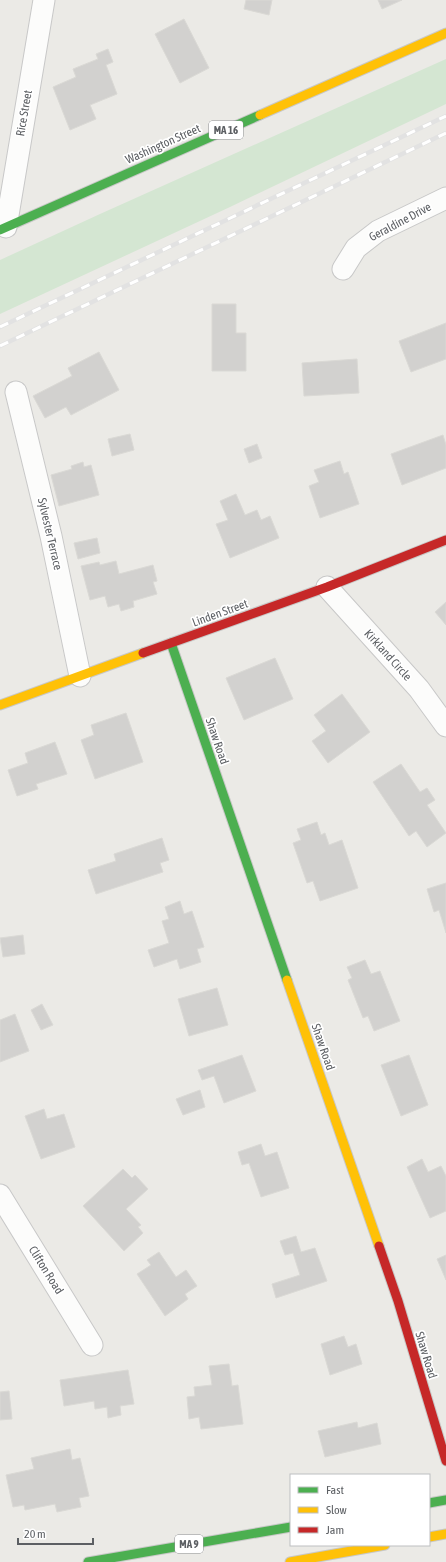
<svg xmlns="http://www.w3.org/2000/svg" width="446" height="1562" font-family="'Asap Condensed',sans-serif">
  <rect width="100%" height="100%" fill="#ebeae6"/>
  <polygon fill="#d4e6d2" points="446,59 446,104 230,207 0,314 0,260 100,214"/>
  <g fill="#d2d1cf" stroke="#dad9d5">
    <polygon points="246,0 272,0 269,15 244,9"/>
    <polygon points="378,0 402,0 382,9"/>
    <polygon points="184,19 209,68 180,83 155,34"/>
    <polygon points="108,49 113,62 106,65 117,94 90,105 96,119 70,130 53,87 76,77 73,69 98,59 96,54"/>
    <polygon points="212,304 236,304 236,333 246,333 246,371 212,371"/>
    <polygon points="446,323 446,359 411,372 399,341"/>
    <polygon points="99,352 119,390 71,415 66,407 45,418 33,396 72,376 68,368"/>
    <polygon points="357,359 359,393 304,396 302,363"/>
    <polygon points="130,434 134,450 112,456 108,439"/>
    <polygon points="443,435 446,445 446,468 402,485 391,454"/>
    <polygon points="257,444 262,458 249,463 244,449"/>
    <polygon points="340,461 344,474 348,472 359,504 320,518 309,486 319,482 314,470"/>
    <polygon points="83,462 84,467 91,465 99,495 59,506 51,475 72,469 71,466"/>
    <polygon points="236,494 245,515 257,510 261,520 270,516 279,538 230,558 216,524 228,520 220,501"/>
    <polygon points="97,538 100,553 78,559 74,543"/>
    <polygon points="116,561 119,574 153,565 157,581 153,582 157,594 133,601 134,607 121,611 119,604 108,607 105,596 90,600 81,566 99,562 100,565"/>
    <polygon points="446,602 446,625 435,612"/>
    <polygon points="275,658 293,699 244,720 226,678"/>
    <polygon points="342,694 370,732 328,763 312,741 326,731 314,715"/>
    <polygon points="126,713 143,762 95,779 81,740 94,735 91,725"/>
    <polygon points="55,742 67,774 36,784 38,789 17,796 8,770 28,763 25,753"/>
    <polygon points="401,764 420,792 427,788 435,800 427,805 446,833 427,847 416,831 409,836 373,782"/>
    <polygon points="317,822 321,835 325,833 329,845 342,840 358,888 320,901 313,881 307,883 293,843 301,840 297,829"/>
    <polygon points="162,838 169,860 160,863 163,872 96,894 88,870 116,861 114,854"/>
    <polygon points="446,883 446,933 439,910 434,912 427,889"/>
    <polygon points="180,901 184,914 192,911 204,947 197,949 201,962 180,969 177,959 154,967 148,950 169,943 162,921 169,919 165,907"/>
    <polygon points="23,935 25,954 3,957 0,938"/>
    <polygon points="365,960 371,974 380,971 400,1021 374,1031 368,1016 363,1018 348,980 352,978 347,967"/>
    <polygon points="217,988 228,1025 189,1036 178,999"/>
    <polygon points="42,1004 53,1025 41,1030 31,1010"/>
    <polygon points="15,1014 29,1051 0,1062 0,1020"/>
    <polygon points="242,1055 256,1091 224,1103 214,1076 202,1080 198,1070"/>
    <polygon points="409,1055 428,1105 401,1116 381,1065"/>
    <polygon points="200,1090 205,1107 183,1115 176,1099"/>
    <polygon points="44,1109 47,1119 64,1114 75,1147 41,1159 25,1116"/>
    <polygon points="261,1144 265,1156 277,1152 289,1188 261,1197 249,1163 242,1165 238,1152"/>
    <polygon points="422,1159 428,1172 441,1166 446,1176 446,1211 430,1218 407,1167"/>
    <polygon points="123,1169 132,1178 135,1175 148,1189 126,1209 141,1225 138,1227 143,1233 124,1251 83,1206"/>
    <polygon points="296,1236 301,1252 315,1248 327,1281 276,1298 272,1284 300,1275 293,1253 285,1255 280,1241"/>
    <polygon points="159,1252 176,1277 186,1270 197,1286 185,1294 188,1299 165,1316 137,1274 151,1265 147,1260"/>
    <polygon points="446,1255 446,1280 437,1259"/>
    <polygon points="344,1336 348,1347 356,1344 362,1364 330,1375 321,1344"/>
    <polygon points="229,1364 232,1386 238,1385 243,1424 201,1429 199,1417 189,1419 187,1397 195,1396 194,1387 212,1385 209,1366"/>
    <polygon points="128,1370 134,1404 120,1406 121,1415 108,1418 107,1407 95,1409 94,1401 64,1406 60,1380"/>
    <polygon points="9,1391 12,1419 0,1420 0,1392"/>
    <polygon points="357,1422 358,1428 377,1423 381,1444 325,1457 318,1431"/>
    <polygon points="70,1449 72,1460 80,1458 89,1496 79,1498 81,1507 57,1512 55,1504 25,1510 24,1505 13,1507 6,1475 34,1469 31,1458"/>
  </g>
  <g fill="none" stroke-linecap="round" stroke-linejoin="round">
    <defs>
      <g id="street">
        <polyline points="6,227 44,0"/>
        <polyline points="343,269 356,248 378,231 446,198"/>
        <polyline points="16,392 51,536 80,676"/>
        <polyline points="327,587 419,689 446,726"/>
        <polyline points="0,1195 92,1345"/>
      </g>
      <g id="fast">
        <polyline points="0,230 260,115"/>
        <polyline points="171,643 287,980"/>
        <polyline points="429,1503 446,1500"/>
        <polyline points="88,1562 291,1527"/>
      </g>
      <g id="slow">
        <polyline points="260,115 446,33"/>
        <polyline points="0,705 143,653"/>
        <polyline points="287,980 379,1246"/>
        <polyline points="429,1537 446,1534"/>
        <polyline points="290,1562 385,1545"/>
      </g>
      <g id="jam">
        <polyline points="143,653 327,587 446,540"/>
        <polyline points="379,1246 398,1301 446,1461"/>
      </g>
    </defs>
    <use href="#street" stroke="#c8c8c8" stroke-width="23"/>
    <use href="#fast" stroke="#c8c8c7" stroke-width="11"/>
    <use href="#slow" stroke="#c8c8c7" stroke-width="11"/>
    <use href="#jam" stroke="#c8c8c7" stroke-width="11"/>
    <use href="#street" stroke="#fcfcfb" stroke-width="21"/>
    <use href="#fast" stroke="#4caf50" stroke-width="9"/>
    <use href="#slow" stroke="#ffc107" stroke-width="9"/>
    <use href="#jam" stroke="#c62828" stroke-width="9"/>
    <defs>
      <g id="rail">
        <polyline points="0,327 446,116"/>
        <polyline points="0,346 446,133"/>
      </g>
    </defs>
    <use href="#rail" stroke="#e2e2e2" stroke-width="4.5"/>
    <use href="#rail" stroke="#fff" stroke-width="3" stroke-dasharray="9" stroke-linecap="butt"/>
  </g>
  <g text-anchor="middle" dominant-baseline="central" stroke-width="3.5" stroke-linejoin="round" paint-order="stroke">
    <g fill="#fff" stroke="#8d8f92" stroke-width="1">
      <rect x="209" y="121" width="34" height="18" rx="3"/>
      <rect x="175" y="1535" width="28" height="18" rx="3"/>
    </g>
    <g font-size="11" font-weight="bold" fill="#5c5f63">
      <text x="226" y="130">MA 16</text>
      <text x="189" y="1544">MA 9</text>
    </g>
    <g font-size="12" fill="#5c5f63" stroke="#fff">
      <text transform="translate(24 113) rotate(-80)">Rice Street</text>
      <text transform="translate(163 144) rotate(-24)">Washington Street</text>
      <text transform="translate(400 222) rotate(-28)">Geraldine Drive</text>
      <text transform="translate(50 534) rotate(77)">Sylvester Terrace</text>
      <text transform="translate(220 613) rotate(-20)">Linden Street</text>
      <text transform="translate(388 655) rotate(48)">Kirkland Circle</text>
      <text transform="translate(217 741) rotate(71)">Shaw Road</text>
      <text transform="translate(323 1047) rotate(71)">Shaw Road</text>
      <text transform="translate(46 1270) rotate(58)">Clifton Road</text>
      <text transform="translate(426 1355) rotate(73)">Shaw Road</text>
    </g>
  </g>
  <rect x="290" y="1474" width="140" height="72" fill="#ffffff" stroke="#bebfc1"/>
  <rect x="298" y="1487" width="20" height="6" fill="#4caf50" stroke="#bebfc1"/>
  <text x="326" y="1494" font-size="12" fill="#5c5f63">Fast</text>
  <rect x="298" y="1507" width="20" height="6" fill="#ffc107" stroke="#bebfc1"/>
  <text x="326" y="1514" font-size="12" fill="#5c5f63">Slow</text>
  <rect x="298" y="1527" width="20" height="6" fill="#c62828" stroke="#bebfc1"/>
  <text x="326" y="1534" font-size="12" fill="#5c5f63">Jam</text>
  <path d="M18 1538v6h75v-6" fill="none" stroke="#5c5f63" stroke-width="2"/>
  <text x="24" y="1538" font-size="12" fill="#5c5f63" stroke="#ffffff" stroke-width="3" paint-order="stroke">20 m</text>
</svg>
